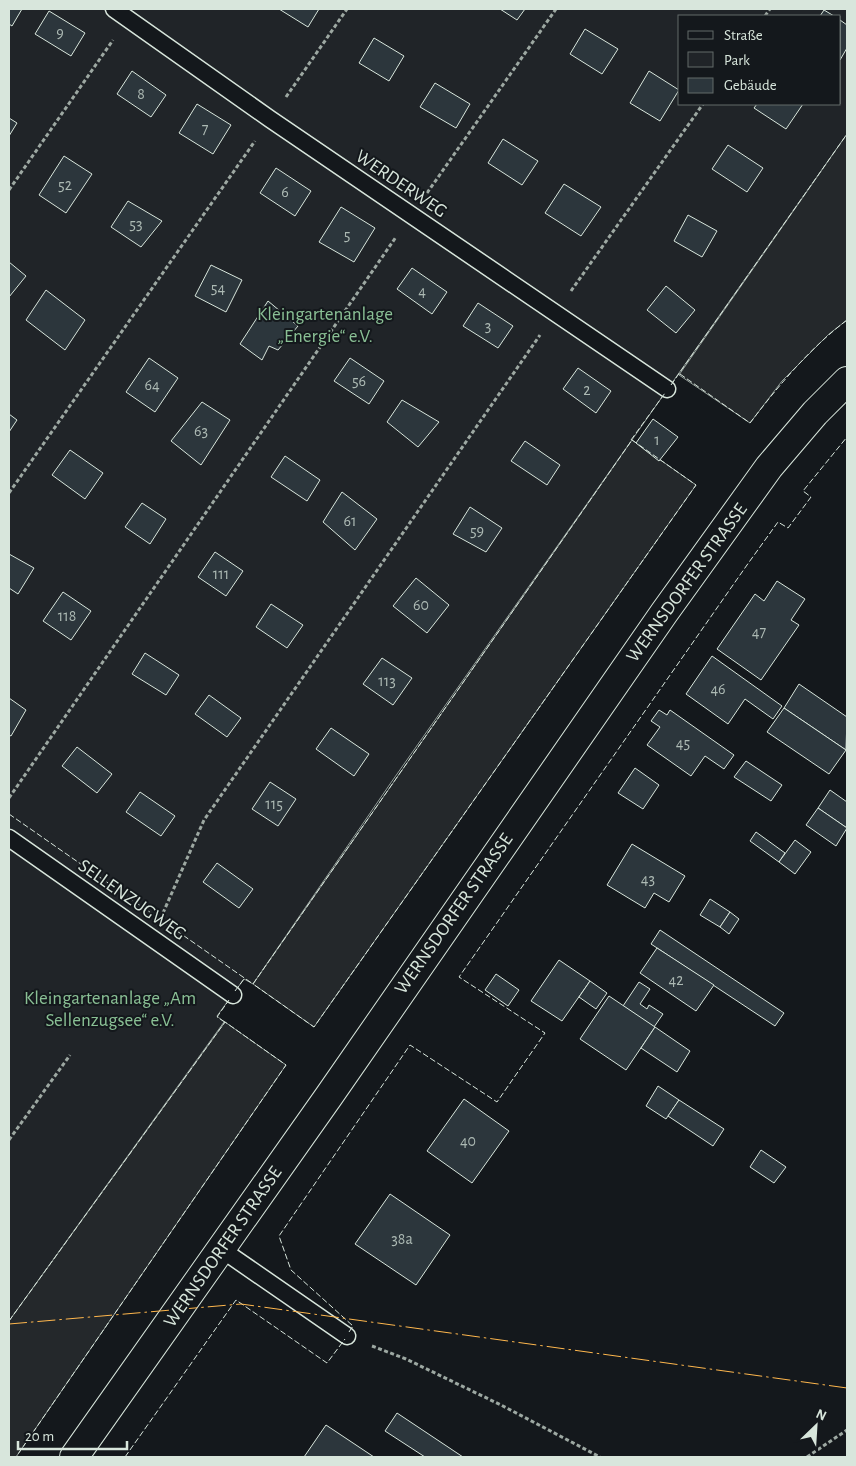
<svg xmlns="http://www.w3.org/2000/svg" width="856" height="1466" font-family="'Alegreya Sans',sans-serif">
  <rect width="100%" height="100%" fill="#14181c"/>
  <path fill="#202428" stroke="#939e99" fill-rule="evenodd" d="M9,9h838v125l-457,650 -137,200 -9,-5 -27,37 7,6 -215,299zM680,16h160v88h-160z"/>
  <g fill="#24282b" stroke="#939e99">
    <polygon points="847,134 847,320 829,334 782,381 750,423 679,375"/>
    <polygon points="632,440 696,485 314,1027 253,984"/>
    <polygon points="225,1022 286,1065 16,1457 9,1457 9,1321"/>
  </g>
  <g fill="#2c363c" stroke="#d8e6dc">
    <polygon points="9,9 22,9 12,26 9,24"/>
    <polygon points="279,9 319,9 308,27"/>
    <polygon points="500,9 525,9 517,20"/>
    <polygon points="824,10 834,16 820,16"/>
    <polygon points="49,11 85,33 71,56 35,34"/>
    <polygon points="840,20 847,25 847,48 840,60"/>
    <polygon points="585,29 618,49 602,74 570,54"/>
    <polygon points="374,38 404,56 389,81 359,63"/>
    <polygon points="132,71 166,95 151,117 117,94"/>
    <polygon points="649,71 679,90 660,121 630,103"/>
    <polygon points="435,83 470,104 456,128 420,107"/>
    <polygon points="197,104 231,125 213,154 179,133"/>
    <polygon points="757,104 803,104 786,129 754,108"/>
    <polygon points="9,118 17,123 9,136"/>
    <polygon points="503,139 538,161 522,185 488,163"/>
    <polygon points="728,145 763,168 747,192 712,169"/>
    <polygon points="64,156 92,174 66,213 39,195"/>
    <polygon points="276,168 311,191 295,216 260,193"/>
    <polygon points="564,184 601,207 581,236 545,213"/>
    <polygon points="128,201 162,221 141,247 111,227"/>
    <polygon points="341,207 375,228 354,262 319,242"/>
    <polygon points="688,215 717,231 702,257 674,241"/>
    <polygon points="9,262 26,276 9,297"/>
    <polygon points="211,265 242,280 226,312 195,296"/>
    <polygon points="412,268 447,292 432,314 397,289"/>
    <polygon points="666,286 695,310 676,333 647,310"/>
    <polygon points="46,290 85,320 65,350 26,320"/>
    <polygon points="268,301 298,326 278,350 269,346 262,360 240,344"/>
    <polygon points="478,303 513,326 498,348 463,326"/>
    <polygon points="149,358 178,378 155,412 126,392"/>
    <polygon points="350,358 384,381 369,404 334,381"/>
    <polygon points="578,368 611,391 596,413 563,389"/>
    <polygon points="402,400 439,422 418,447 387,422"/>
    <polygon points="202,402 230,420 201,465 171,441"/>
    <polygon points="9,414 17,420 9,432"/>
    <polygon points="653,419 678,437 659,461 636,443"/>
    <polygon points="525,441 560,465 547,485 511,461"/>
    <polygon points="70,450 103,473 85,499 52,475"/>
    <polygon points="285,456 320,480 307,501 271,477"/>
    <polygon points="342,492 377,519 355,550 323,522"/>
    <polygon points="142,503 166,519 150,544 125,527"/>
    <polygon points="470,507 502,528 486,552 453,534"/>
    <polygon points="215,552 243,571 226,596 198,577"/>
    <polygon points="9,554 34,568 18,594 9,588"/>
    <polygon points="416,578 449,605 427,633 393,606"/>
    <polygon points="777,581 805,599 791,620 799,625 761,680 717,649 755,594 764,601"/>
    <polygon points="63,592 91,611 71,640 43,621"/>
    <polygon points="271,604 303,625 287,648 256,627"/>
    <polygon points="145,653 179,675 166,695 132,674"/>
    <polygon points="712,656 782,706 773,719 745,699 728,724 686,694"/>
    <polygon points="382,658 412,678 393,705 363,684"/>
    <polygon points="799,684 847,717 846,750 784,708"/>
    <polygon points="209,695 241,718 227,737 195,714"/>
    <polygon points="9,698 26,710 11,736 9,735"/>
    <polygon points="784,708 846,750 829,774 767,732"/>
    <polygon points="659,710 667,715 670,710 734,755 724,769 705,756 691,776 647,745 660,727 651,721"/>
    <polygon points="331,728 369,754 354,776 316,749"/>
    <polygon points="77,747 112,774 97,793 62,766"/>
    <polygon points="746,761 782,785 771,801 734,777"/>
    <polygon points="635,768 659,785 643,809 618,793"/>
    <polygon points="270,782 296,799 278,826 252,809"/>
    <polygon points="830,790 847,802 847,828 818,808"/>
    <polygon points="140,792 175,816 161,836 126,812"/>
    <polygon points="818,808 847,828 836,846 806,825"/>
    <polygon points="756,832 785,853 779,862 750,841"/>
    <polygon points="795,840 811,852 795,874 779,862"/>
    <polygon points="632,844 685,876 669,902 654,893 645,908 607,885"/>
    <polygon points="217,863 253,889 239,908 203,882"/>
    <polygon points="710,899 730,912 720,927 700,915"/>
    <polygon points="730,912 739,919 729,934 720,927"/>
    <polygon points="660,930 784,1013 775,1026 651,944"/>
    <polygon points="657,948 714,985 696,1011 640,973"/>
    <polygon points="559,960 590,981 562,1021 531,1001"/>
    <polygon points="496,974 519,990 508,1006 485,990"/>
    <polygon points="590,981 607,993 596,1009 579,997"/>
    <polygon points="639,982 650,989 640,1004 647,1009 649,1005 663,1014 654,1027 623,1006"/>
    <polygon points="609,996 655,1027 626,1070 580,1039"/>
    <polygon points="655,1027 690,1051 677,1072 641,1048"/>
    <polygon points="658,1086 679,1100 666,1119 646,1106"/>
    <polygon points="464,1099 509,1131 472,1183 427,1151"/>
    <polygon points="679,1100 724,1129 713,1146 668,1116"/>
    <polygon points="761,1150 786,1167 774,1183 750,1167"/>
    <polygon points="390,1194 450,1235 416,1285 355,1244"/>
    <polygon points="397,1413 463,1457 425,1457 385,1431"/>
    <polygon points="326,1425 374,1457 304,1457"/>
  </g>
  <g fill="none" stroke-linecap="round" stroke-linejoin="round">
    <defs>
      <g id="service">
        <polyline points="114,9 270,119 667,389"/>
        <polyline points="9,838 233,995"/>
        <polyline points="221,1249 347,1336"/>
      </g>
      <polyline id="secondary" points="74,1457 329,1096 664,613 769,467 815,413 847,381"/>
    </defs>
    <use href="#service" stroke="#d8e6dc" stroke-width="19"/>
    <use href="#secondary" stroke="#d8e6dc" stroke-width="30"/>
    <g stroke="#9da8a2" stroke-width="3" stroke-dasharray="4 2.5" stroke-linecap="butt">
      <polyline points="765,16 770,9"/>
      <polyline points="286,97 347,9"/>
      <polyline points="9,190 113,40"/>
      <polyline points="427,193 556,9"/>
      <polyline points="571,291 703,104"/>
      <polyline points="9,493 255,141"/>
      <polyline points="9,798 396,237"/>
      <polyline points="163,913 204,820 540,335"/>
      <polyline points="9,1140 70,1055"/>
      <polyline points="372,1346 406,1359 501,1405 600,1457"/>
      <polyline points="807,1457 847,1430"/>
    </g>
    <use href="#service" stroke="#14181c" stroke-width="16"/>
    <use href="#secondary" stroke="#14181c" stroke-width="28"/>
    <g stroke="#d8e6dc" stroke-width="1" stroke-dasharray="6 2.5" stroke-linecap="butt">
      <path d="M680,374l70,49c29,-38 59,-74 97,-103"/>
      <polyline points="671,385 847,134"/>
      <polyline points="631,440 665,393"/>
      <polygon points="632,440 696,485 314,1027 253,984"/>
      <polyline points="9,814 253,984"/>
      <polyline points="235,991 244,979"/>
      <polyline points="225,1022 217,1017 229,1000"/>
      <polyline points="9,1321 225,1022 286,1065 16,1457"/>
      <polyline points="349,1332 353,1326 291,1270 279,1236 410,1045 497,1102 545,1033 459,977 747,565 778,522 788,528 811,497 803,491 847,437"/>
      <polyline points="125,1457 236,1300 327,1363 345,1339"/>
    </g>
    <polyline stroke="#ffb74d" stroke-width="1" stroke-dasharray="18 4 2.5 4" stroke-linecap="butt" points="9,1324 241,1304 847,1388"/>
  </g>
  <g text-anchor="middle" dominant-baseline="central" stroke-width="4" stroke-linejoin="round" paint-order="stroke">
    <g font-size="16" fill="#adbab4">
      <text x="60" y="33">9</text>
      <text x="141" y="94">8</text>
      <text x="205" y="129">7</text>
      <text x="65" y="185">52</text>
      <text x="285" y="192">6</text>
      <text x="136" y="224">53</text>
      <text x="347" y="235">5</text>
      <text x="218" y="288">54</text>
      <text x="422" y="291">4</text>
      <text x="488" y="326">3</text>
      <text x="359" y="381">56</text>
      <text x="152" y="385">64</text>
      <text x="587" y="390">2</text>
      <text x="201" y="431">63</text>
      <text x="657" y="440">1</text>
      <text x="350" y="521">61</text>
      <text x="477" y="531">59</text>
      <text x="221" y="574">111</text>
      <text x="421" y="605">60</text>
      <text x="67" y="616">118</text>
      <text x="759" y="632">47</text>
      <text x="387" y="681">113</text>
      <text x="718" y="689">46</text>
      <text x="683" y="743">45</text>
      <text x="274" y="804">115</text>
      <text x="648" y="879">43</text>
      <text x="676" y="980">42</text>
      <text x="468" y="1141">40</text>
      <text x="402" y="1239">38a</text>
    </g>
    <g font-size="19" fill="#d8e6dc" stroke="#14181c">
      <text transform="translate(401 184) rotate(34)">WERDERWEG</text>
      <text transform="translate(687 583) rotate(-54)">WERNSDORFER STRASSE</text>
      <text transform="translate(132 900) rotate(35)">SELLENZUGWEG</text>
      <text transform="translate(454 914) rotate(-55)">WERNSDORFER STRASSE</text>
      <text transform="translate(223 1247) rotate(-55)">WERNSDORFER STRASSE</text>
    </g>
    <g font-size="19" fill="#8ac095" stroke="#14181c">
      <text x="325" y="314">Kleingartenanlage<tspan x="325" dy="22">„Energie“ e.V.</tspan></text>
      <text x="110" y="998">Kleingartenanlage „Am<tspan x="110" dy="22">Sellenzugsee“ e.V.</tspan></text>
    </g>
  </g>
  <rect width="856" height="1466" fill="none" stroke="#d8e6dc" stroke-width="20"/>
  <rect x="678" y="15" width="162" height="90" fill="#14181c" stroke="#626a69"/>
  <rect x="688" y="31" width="25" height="8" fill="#14181c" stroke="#626a69"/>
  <text x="724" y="40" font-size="15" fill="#d8e6dc">Straße</text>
  <rect x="688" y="52" width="25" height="15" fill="#202428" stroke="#626a69"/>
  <text x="724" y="65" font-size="15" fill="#d8e6dc">Park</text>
  <rect x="688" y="78" width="25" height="15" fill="#2c363c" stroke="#626a69"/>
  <text x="724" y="90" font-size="15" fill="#d8e6dc">Gebäude</text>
  <g transform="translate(816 1426) rotate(25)" stroke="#14181c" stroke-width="4" paint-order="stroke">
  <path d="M0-4L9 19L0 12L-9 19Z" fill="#d8e6dc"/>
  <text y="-8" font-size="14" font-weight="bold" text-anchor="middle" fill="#d8e6dc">N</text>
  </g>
  <path d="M18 1441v8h109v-8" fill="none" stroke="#d8e6dc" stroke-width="2.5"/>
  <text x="25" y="1441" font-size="15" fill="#d8e6dc" stroke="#14181c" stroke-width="4" paint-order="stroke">20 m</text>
</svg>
